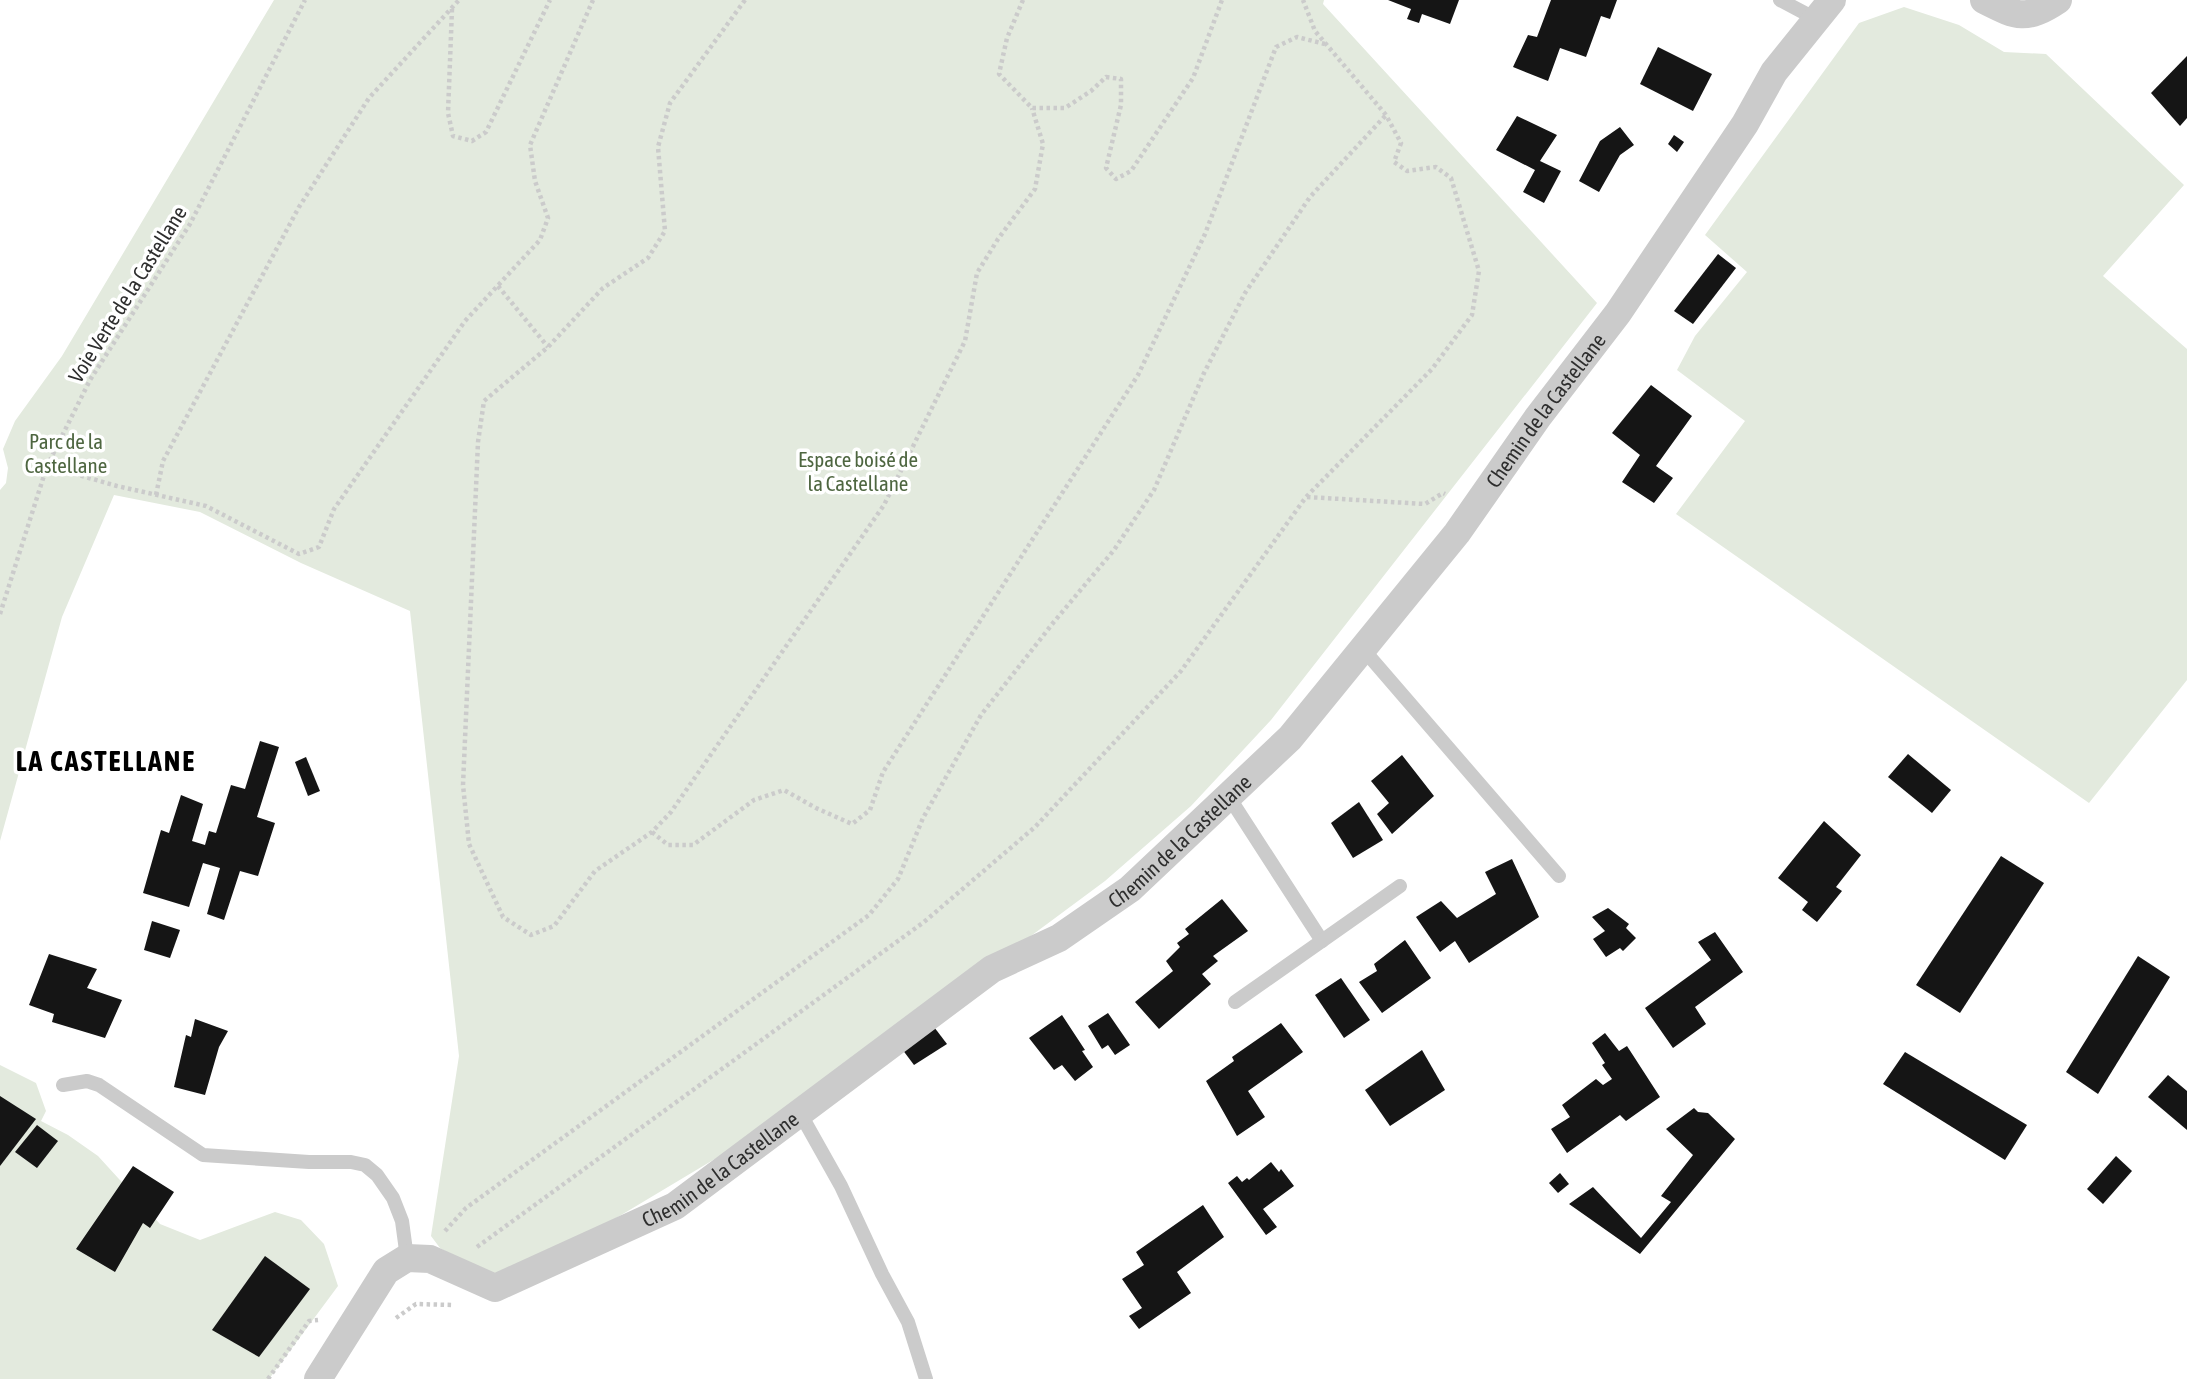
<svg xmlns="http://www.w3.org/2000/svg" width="2187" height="1379" font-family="'Asap Condensed',sans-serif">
  <rect width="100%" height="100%" fill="#fff"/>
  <g fill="#e3eade">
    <polygon points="274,0 1324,0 1323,4 1597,303 1271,720 1191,806 1105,881 793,1112 526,1272 500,1283 440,1248 431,1236 459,1056 410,611 301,563 200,512 114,495 62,617 0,841 0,490 6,483 8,468 3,449 15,421 62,356"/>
    <polygon points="1904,7 1959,25 2004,52 2046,54 2184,185 2103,276 2187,349 2187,680 2089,803 1676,514 1745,421 1677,370 1695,336 1747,272 1705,235 1859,23"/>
    <polygon points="0,1065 36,1083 46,1111 41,1121 68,1135 98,1156 160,1224 200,1240 275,1212 301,1220 324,1244 338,1286 269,1379 0,1379"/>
  </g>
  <g fill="#151515">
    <polygon points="1388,0 1459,0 1450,24 1422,14 1419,23 1407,19 1411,9"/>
    <polygon points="1551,0 1617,0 1610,19 1601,16 1586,57 1560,48 1548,81 1513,67 1528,35 1537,37"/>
    <polygon points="1658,47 1712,74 1693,111 1640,84"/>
    <polygon points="2187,56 2187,118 2180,126 2151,93"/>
    <polygon points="1517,116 1557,135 1540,161 1561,171 1544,203 1523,192 1535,170 1496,150"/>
    <polygon points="1620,127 1634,145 1620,155 1599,192 1579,181 1600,141"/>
    <polygon points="1674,135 1684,142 1677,152 1668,144"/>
    <polygon points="1718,254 1736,268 1693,324 1674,311"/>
    <polygon points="1651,385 1692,416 1656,466 1673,478 1654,503 1622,482 1640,455 1612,433"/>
    <polygon points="260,741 279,747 257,817 275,823 258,876 240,871 224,920 207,914 220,868 203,863 189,907 143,893 161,830 169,833 181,795 203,804 192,841 205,845 209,831 216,833 231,785 245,789"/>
    <polygon points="1908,754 1951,790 1932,813 1888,777"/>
    <polygon points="1402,755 1434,796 1392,834 1377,814 1389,803 1371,781"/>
    <polygon points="306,757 320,791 308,796 295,762"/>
    <polygon points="1359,802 1383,840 1353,858 1331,823"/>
    <polygon points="1824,821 1861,855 1836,887 1842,891 1817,922 1802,910 1808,902 1778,878"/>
    <polygon points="2001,856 2044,883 1960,1013 1916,985"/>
    <polygon points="1512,859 1539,917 1469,963 1455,941 1440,952 1416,917 1441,901 1457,918 1496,894 1485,872"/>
    <polygon points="1222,899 1248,931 1213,956 1218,961 1202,974 1211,984 1159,1029 1135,1002 1173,971 1166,961 1180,947 1177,943 1189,934 1185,929"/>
    <polygon points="1608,908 1629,924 1626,928 1636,938 1623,951 1620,948 1606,957 1593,939 1605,931 1592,917"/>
    <polygon points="152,921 180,930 170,958 144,950"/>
    <polygon points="1715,932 1743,972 1695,1007 1706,1024 1673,1048 1645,1008 1711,960 1698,942"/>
    <polygon points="1405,940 1431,978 1382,1013 1359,982 1377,971 1374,964"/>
    <polygon points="49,954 97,969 87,988 122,1000 105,1038 52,1022 54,1014 29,1005"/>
    <polygon points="2138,956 2170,977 2098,1094 2066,1072"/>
    <polygon points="1341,978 1370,1020 1344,1038 1315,995"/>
    <polygon points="1108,1013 1130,1045 1115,1055 1108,1045 1102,1049 1088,1026"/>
    <polygon points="1062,1015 1085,1050 1082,1051 1093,1067 1075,1081 1062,1065 1054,1070 1029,1038"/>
    <polygon points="195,1019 228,1031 219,1047 205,1095 174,1087 186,1035 191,1037"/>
    <polygon points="931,1023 947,1044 914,1065 899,1045"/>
    <polygon points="1281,1023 1303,1052 1248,1091 1265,1117 1237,1136 1206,1081 1234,1061 1232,1057"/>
    <polygon points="1605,1033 1619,1051 1627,1046 1660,1097 1626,1121 1620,1115 1567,1153 1551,1129 1570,1117 1562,1105 1596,1079 1603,1085 1612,1079 1602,1065 1605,1063 1592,1043"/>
    <polygon points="1422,1050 1445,1090 1390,1126 1365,1090"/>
    <polygon points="1905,1052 2027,1125 2005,1160 1883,1084"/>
    <polygon points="2168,1075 2187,1091 2187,1130 2148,1097"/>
    <polygon points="0,1096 36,1119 0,1166"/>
    <polygon points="1694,1108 1698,1112 1708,1113 1735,1139 1640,1254 1569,1204 1593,1187 1641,1238 1671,1202 1661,1196 1693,1155 1666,1129"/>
    <polygon points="37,1125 58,1141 37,1168 15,1152"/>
    <polygon points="2116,1156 2132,1171 2103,1204 2087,1189"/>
    <polygon points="1271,1162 1279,1172 1281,1169 1294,1186 1263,1209 1277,1227 1266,1235 1228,1183 1237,1176 1242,1182 1247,1178 1249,1180"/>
    <polygon points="133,1166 174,1192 150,1228 143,1223 115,1272 76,1249"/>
    <polygon points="1560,1173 1569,1184 1558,1193 1549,1183"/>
    <polygon points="1203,1205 1224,1237 1177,1272 1191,1293 1139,1329 1129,1316 1142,1308 1122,1279 1144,1265 1136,1252"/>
    <polygon points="265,1256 310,1289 259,1357 212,1330"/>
  </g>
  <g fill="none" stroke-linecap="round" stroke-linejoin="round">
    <g stroke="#cbcbcb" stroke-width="4.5" stroke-dasharray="3.5 3.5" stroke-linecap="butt">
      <polyline points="745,0 670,103 658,147 665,231 648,258 603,288 548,347 484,401 478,442 463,785 469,844 503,917 531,935 554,926 595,871 652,832 671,812 884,505 965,341 977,273 998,239 1035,189 1043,144 1032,108"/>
      <polyline points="1023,0 1007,38 999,74 1032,108 1065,108 1091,91 1106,77 1121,79 1121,105 1106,168 1116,179 1131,171 1193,78 1222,0"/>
      <polyline points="452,9 448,113 453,136 472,141 486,132 550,0"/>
      <polyline points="498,286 548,347"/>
      <polyline points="47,466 117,486 206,506 299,554 319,547 334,509 465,321 540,240 548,218 535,181 530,145 593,0"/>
      <polyline points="156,495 163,461 299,207 369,98 459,0"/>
      <polyline points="1307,497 1425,504 1443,493 1445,494"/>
      <polyline points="0,614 47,466 90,380 190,224 305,0"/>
      <polyline points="652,832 668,845 693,845 754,800 784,790 816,808 852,824 870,810 883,772 1138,375 1205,234 1276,47 1297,37 1325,44"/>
      <polyline points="445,1231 466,1208 869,915 898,879 923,818 981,715 1053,623 1114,550 1154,490 1204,373 1245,293 1310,197 1386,115"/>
      <polyline points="477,1247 924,922 1035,827 1181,671 1306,497 1432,369 1472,315 1479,271 1451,178 1436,167 1407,171 1394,162 1401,143 1386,115 1315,31 1303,0"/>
      <polyline points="396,1318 416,1304 453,1305"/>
      <polyline points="268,1379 309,1321 318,1320"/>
    </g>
    <g stroke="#cbcbcb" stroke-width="14">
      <polyline points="1780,0 1816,19"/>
      <polyline points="1363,649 1559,876"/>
      <polyline points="1229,797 1322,941"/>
      <polyline points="1235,1002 1400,886"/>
      <polyline points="63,1085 87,1081 99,1085 203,1155 309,1162 351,1162 365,1165 377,1175 393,1198 402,1221 407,1258"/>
      <polyline points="800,1113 841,1186 882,1274 908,1322 926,1379"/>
    </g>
    <g stroke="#cbcbcb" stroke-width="28">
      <path d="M1984,0c32,16 41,22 74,0"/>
      <path id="s1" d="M318,1379l68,-108 21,-13 23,1 65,29 180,-82 317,-237 67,-31 71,-49 160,-151 167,-205 81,-116 80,-104 127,-189 29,-52 58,-72"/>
    </g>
  </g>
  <g text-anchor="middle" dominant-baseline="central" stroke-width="7" stroke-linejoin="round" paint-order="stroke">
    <g font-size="21" fill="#2e2e2e" stroke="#fff">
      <text transform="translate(127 294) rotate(-58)">Voie Verte de la Castellane</text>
      <text stroke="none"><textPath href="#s1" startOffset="1636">Chemin de la Castellane</textPath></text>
      <text stroke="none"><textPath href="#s1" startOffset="1069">Chemin de la Castellane</textPath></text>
      <text stroke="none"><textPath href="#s1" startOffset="502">Chemin de la Castellane</textPath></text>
    </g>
    <g font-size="21" fill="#4e6640" stroke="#fff">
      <text x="66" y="441">Parc de la<tspan x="66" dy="24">Castellane</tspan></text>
      <text x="858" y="459">Espace boisé de<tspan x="858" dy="24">la Castellane</tspan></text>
    </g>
    <g font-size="28" font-weight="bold" letter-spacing="2" fill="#000" stroke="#fff">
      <text x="106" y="761">LA CASTELLANE</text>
    </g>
  </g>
</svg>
